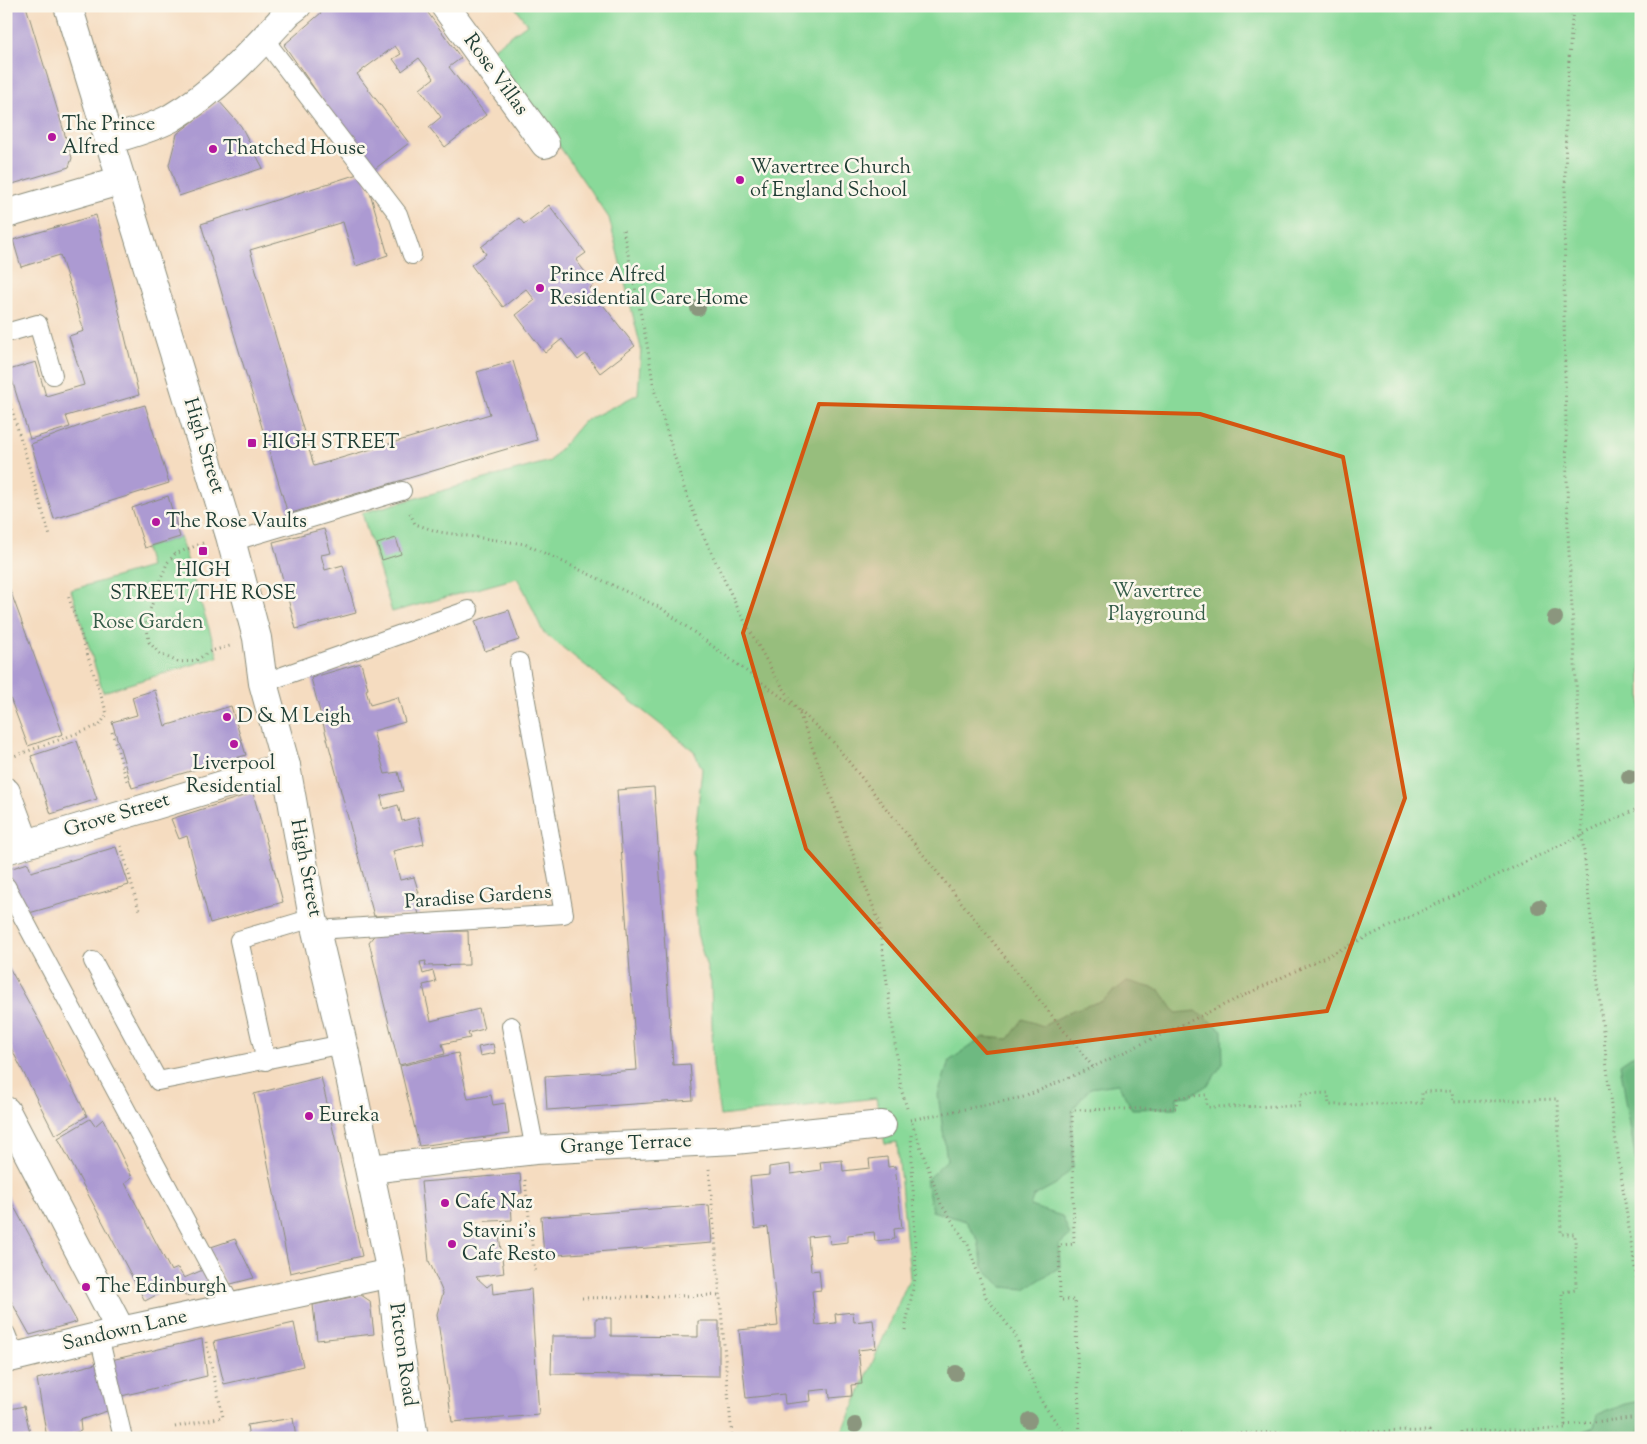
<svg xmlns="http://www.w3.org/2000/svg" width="1647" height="1444" font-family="'Sorts Mill Goudy',serif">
  <rect width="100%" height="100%" fill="#fbf7ec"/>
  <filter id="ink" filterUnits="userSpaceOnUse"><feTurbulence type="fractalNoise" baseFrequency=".02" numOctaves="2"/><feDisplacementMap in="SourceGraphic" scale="10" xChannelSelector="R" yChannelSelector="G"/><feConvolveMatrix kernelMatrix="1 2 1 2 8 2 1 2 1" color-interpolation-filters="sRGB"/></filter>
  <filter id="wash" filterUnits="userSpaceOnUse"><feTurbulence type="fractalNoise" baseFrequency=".0096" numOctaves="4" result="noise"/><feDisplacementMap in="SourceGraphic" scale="20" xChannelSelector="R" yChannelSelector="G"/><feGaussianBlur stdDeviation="1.12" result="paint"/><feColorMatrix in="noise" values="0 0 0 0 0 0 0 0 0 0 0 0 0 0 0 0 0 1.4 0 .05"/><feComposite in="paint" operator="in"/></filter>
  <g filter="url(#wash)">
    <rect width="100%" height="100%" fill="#f5dcc0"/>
    <g fill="#89d999" stroke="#548b66">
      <polygon points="514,6 1641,6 1641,1438 843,1438 842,1432 910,1277 897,1142 885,1144 876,1098 720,1116 713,1066 711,982 697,934 693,853 702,769 694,751 543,632 525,592 517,578 392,612 362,513 550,461 583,422 638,394 641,348 609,218 542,121 490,51 527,24"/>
      <polygon points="180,537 218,657 103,692 71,590 150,567 145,548"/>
    </g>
    <g fill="#6eb981" stroke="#467b5a">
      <polygon points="1127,981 1160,990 1176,1013 1196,1011 1222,1030 1223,1063 1209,1084 1190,1096 1177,1097 1176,1108 1132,1109 1118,1084 1090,1088 1072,1110 1073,1167 1056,1184 1034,1196 1030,1206 1062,1216 1070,1235 1059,1245 1060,1267 1025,1289 1002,1287 983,1267 978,1240 966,1221 932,1211 926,1180 947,1160 938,1095 949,1061 983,1037 1009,1039 1023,1019 1043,1026 1073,1010 1102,1001"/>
      <polygon points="1639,1051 1641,1051 1641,1193 1620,1064"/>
      <polygon points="1641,1401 1640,1436 1622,1435 1620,1438 1580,1438 1581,1432 1594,1427 1597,1415 1626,1404"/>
    </g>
    <g id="blocks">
      <g fill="#ac9ad2">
        <polygon points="6,6 26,6 72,158 69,167 6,186"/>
        <polygon points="329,6 423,6 461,58 449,67 486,115 445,147 429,127 441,117 420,89 434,78 419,58 402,71 393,59 401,54 395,46 357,74 409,143 372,171 284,45"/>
        <polygon points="219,101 241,126 263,168 179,196 169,165 177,134"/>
        <polygon points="364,172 388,255 356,266 343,222 250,250 314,466 490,414 477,372 513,361 537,440 288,514 201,224"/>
        <polygon points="549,205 586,253 576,260 594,284 590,288 635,346 600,373 586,354 578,360 562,339 545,353 516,315 535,300 526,289 503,307 471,265 486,254 481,247 519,218 524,224"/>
        <polygon points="96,215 139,395 66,416 70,427 30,439 9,370 36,362 46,396 84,385 69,336 84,331 60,255 21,267 13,240"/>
        <polygon points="145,405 169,483 54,519 31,444 106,416"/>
        <polygon points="168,496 180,537 145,548 132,508"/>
        <polygon points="324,529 331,553 321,555 325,570 343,565 356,613 296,629 273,542"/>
        <polygon points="396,538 401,554 382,560 377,544"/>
        <polygon points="6,579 63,734 28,746 6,687"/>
        <polygon points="509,610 519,640 485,651 475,621"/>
        <polygon points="361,663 368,689 366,690 370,705 398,697 405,722 373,731 385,774 398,772 403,791 381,796 384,809 398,805 402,821 418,817 424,844 393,851 400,880 414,877 419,893 414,893 419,915 374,916 311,678"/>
        <polygon points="155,690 165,726 231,706 246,755 132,788 112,722 137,715 132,697"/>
        <polygon points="77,741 97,799 51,814 31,756"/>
        <polygon points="654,787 673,1065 690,1064 693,1100 547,1110 545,1076 637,1070 617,790"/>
        <polygon points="253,793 283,902 210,923 187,836 179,839 171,819"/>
        <polygon points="116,847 129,885 29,913 6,870 28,863 31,872"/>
        <polygon points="468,931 469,965 425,966 426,961 420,962 423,974 433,971 436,982 423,985 431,1021 479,1009 484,1029 468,1033 470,1038 442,1044 445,1054 399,1065 369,942 376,933"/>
        <polygon points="6,962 43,1028 87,1116 55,1135 6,1038"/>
        <polygon points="493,1044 495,1053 480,1056 478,1047"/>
        <polygon points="458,1053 468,1099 491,1095 493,1105 505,1103 509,1134 419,1146 400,1066"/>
        <polygon points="321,1077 362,1256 290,1273 254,1094"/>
        <polygon points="90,1119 95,1126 103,1119 132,1177 125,1183 171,1271 178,1268 184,1278 205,1269 216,1290 185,1296 177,1284 145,1301 58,1138"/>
        <polygon points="887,1157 888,1167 895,1166 902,1228 894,1229 895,1239 875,1241 874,1232 848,1235 848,1242 830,1244 829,1235 808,1237 811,1271 819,1270 821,1290 812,1291 816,1325 836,1323 835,1314 853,1312 854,1322 873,1320 876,1348 858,1350 862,1384 851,1385 852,1396 830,1398 829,1389 810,1391 811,1401 785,1404 784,1394 746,1398 739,1330 778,1326 768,1227 755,1229 750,1177 769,1175 769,1167 790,1164 791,1174 821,1170 820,1162 842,1160 843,1171 870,1168 869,1159"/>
        <polygon points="520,1174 522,1193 501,1195 501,1203 511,1202 512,1220 471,1222 472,1233 472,1237 499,1235 504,1273 476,1277 487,1287 492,1283 493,1294 531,1289 539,1415 452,1422 437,1314 443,1293 429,1261 421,1182"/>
        <polygon points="6,1192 77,1322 30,1335 6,1292"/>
        <polygon points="709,1205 712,1243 544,1256 541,1217"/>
        <polygon points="235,1239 254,1278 227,1285 208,1248"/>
        <polygon points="361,1295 370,1301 374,1334 317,1340 313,1305"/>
        <polygon points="596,1318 611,1318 611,1336 698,1337 698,1321 719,1321 719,1376 551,1374 552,1336 596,1336"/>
        <polygon points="294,1323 303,1366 224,1384 214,1341"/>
        <polygon points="202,1339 207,1376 117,1397 107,1361"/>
        <polygon points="99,1363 110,1410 80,1420 81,1431 56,1438 47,1438 37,1379"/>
        <polygon points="24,1406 31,1438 6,1438 6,1410"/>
        <polygon points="293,1418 296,1438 249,1438 247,1425"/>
      </g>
    </g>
  </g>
  <g filter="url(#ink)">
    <use href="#blocks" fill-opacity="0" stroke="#8a8c7a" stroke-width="1"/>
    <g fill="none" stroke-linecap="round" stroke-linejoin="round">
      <defs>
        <g id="service">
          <polyline points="264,39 398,214 412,255"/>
          <polyline points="6,333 38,324 53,375"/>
          <polyline points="231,542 402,491"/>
          <polyline points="263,683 469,610"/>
          <polyline points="6,886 232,1307"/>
          <polyline points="317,930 564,914 519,662"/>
          <polyline points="93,961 158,1081 343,1044"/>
          <polyline points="511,1026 535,1150"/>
          <polyline points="266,1061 239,940 313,918"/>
          <polyline points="6,1334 15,1357"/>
          <polyline points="99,1336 123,1438"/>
        </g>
        <g id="minor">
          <polyline points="445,6 545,144"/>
          <path d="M110,140c20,-6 43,-12 61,-22 46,-27 82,-67 117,-105l9,-7"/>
          <polyline points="6,214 122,180"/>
          <polyline points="6,792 25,843"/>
          <polyline points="6,850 286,766"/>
          <polyline points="6,1111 121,1331"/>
          <polyline points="370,1169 535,1150 735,1140 882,1125"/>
          <polyline points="6,1359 121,1331 391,1273"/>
        </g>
        <polyline id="secondary" points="68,6 230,536 257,638 263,683 286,766 313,918 343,1044 391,1273 399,1344 414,1438"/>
      </defs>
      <use href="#service" stroke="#8a8c7a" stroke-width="20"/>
      <use href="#minor" stroke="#8a8c7a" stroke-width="30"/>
      <use href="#secondary" stroke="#8a8c7a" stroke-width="30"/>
      <g stroke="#8a8c7a" stroke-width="3" stroke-dasharray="1 4" stroke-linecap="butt">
        <polyline points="1573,6 1566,99 1564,317 1568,534 1581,775 1582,834 1612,1115 1641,1309"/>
        <polyline points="623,230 647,344 654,389 685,491 703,535 739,611 774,674 798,710 879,922 901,1089 907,1108"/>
        <polyline points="6,390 50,536"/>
        <polyline points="410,513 415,524 439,532 525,544 661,608 795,707"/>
        <polyline points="203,543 175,554 167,563 146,621 149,642 160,654 178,662 195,661 211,651 230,646"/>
        <polyline points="800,711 833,742 1093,1067"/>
        <polyline points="112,732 128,784"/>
        <polyline points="6,759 100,725 107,714 68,595"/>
        <polyline points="121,846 139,910"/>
        <polyline points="910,1120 1024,1097 1093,1067 1641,807"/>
        <polyline points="912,1123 941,1204 968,1245 986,1297 1015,1334 1034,1385 1043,1404 1068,1438"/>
        <polyline points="709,1169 732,1438"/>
        <polyline points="525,1180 535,1271"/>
        <polyline points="582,1298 720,1295"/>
        <polyline points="905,1330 916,1273 911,1133"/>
        <polyline points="1565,1425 1641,1417"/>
        <polyline points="175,1427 223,1417 206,1342"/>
        <polyline points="1105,1437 1182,1434 1183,1438"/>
        <polyline points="1080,1438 1075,1300 1060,1300 1059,1245 1074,1244 1072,1110 1176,1108 1177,1097 1206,1095 1207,1107 1300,1106 1300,1094 1328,1093 1329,1105 1422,1103 1422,1092 1452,1091 1453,1102 1558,1099 1561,1234 1575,1234 1576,1290 1562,1292 1565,1429 1460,1431 1460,1438 1428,1438 1429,1431 1337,1432 1337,1438"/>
        <polyline points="1090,1438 1105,1437"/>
        <polyline points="1215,1438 1215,1434 1305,1432 1306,1438"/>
      </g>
      <use href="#service" stroke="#fff" stroke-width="18"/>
      <use href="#minor" stroke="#fff" stroke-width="28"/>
      <use href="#secondary" stroke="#fff" stroke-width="28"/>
    </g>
    <g fill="#8b967e">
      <circle cx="698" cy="308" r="8"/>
      <circle cx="1555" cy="618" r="8"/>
      <circle cx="1629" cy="777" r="8"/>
      <circle cx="1539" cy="907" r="8"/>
      <circle cx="956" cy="1373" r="8"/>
      <circle cx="1029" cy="1420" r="8"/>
      <circle cx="855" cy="1425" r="8"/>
    </g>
  </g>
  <path fill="#d45610" fill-opacity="0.2" stroke="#d45610" stroke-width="4" stroke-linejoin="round" d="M819,404l381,10 143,43 62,341 -78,213 -340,42 -181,-204 -63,-216z"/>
  <g fill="#b5179e" stroke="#fbf7ec" stroke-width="2">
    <circle cx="52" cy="137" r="5"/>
    <circle cx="213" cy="149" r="5"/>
    <circle cx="740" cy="180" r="5"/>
    <circle cx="540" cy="288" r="5"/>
    <rect x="247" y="438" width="10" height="10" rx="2.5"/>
    <circle cx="156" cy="522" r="5"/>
    <rect x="198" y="546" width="10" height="10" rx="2.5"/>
    <circle cx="227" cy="717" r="5"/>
    <circle cx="234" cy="744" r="5"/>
    <circle cx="309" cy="1116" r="5"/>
    <circle cx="445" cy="1203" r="5"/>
    <circle cx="452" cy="1244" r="5"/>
    <circle cx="86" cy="1287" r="5"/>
  </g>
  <g text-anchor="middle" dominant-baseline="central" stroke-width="5" stroke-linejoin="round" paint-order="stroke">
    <g font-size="20" fill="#1f3d34" stroke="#fbf7ec">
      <text transform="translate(495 75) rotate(54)">Rose Villas</text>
      <text transform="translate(203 446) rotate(73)">High Street</text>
      <text transform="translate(117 816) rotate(-17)">Grove Street</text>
      <text transform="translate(305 868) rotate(79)">High Street</text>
      <text transform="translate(478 898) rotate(-4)">Paradise Gardens</text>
      <text transform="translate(626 1145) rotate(-3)">Grange Terrace</text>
      <text transform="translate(125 1331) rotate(-13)">Sandown Lane</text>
      <text transform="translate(402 1355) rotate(82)">Picton Road</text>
    </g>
    <g font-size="20" fill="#1f3d34" stroke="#fbf7ec" text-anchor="start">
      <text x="62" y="125">The Prince<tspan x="62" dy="23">Alfred</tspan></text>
      <text x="223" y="149">Thatched House</text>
      <text x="750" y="168">Wavertree Church<tspan x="750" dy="23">of England School</tspan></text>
      <text x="550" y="276">Prince Alfred<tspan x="550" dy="23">Residential Care Home</tspan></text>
      <text x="262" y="443">HIGH STREET</text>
      <text x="166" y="522">The Rose Vaults</text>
      <text x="203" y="571" text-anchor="middle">HIGH<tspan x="203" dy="23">STREET/THE ROSE</tspan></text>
      <text x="237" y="717">D &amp; M Leigh</text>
      <text x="234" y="764" text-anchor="middle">Liverpool<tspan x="234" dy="23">Residential</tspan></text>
      <text x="319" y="1116">Eureka</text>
      <text x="455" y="1203">Cafe Naz</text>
      <text x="462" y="1232">Stavini's<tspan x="462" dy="23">Cafe Resto</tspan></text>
      <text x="96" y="1287">The Edinburgh</text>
    </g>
    <g font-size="20" fill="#345c48" stroke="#fbf7ec">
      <text x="1157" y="592">Wavertree<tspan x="1157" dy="23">Playground</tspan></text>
      <text x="148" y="623">Rose Garden</text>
    </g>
  </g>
  <rect width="1647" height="1444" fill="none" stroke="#fbf7ec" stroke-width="25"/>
</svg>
